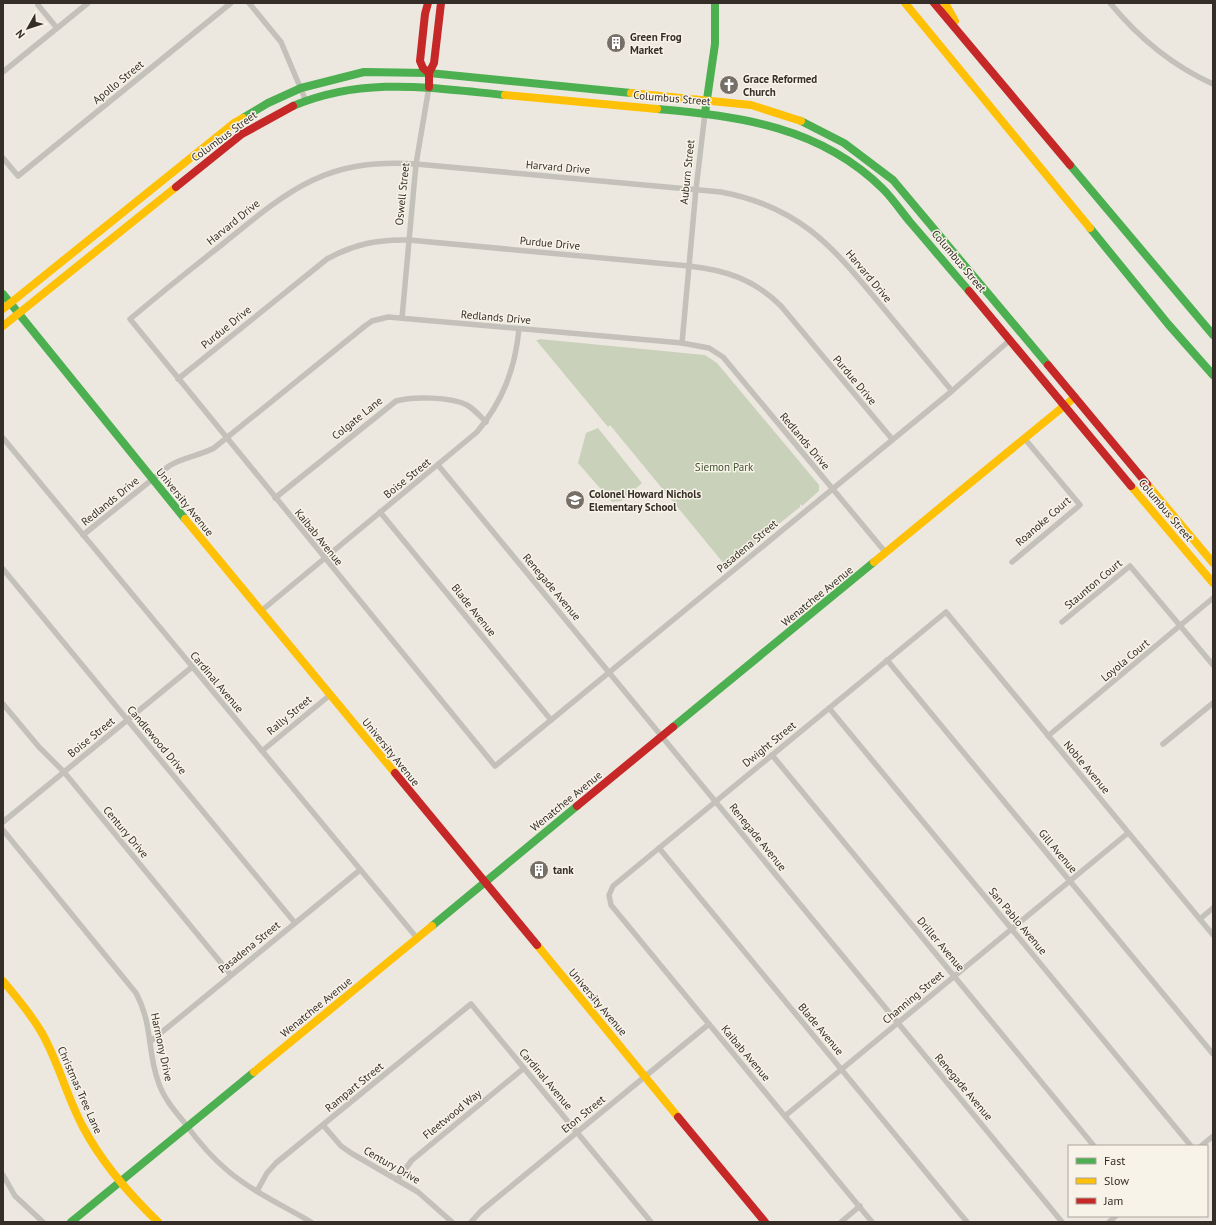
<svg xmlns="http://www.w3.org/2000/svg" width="1216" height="1225" font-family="'PT Sans',sans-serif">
  <rect width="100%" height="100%" fill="#ece8e0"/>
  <g fill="#cad1bb">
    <polygon points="539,339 705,355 717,363 819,485 819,491 802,506 800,504 800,507 764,536 762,535 763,538 729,566 725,565 610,425 608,427 536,340 539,340"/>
    <polygon points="598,428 642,483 621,501 612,502 578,463 586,433"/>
  </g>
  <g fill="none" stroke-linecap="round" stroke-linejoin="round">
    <g stroke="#c4c0ba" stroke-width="5.5">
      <polyline points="249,3 281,42 306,101"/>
      <path d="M1110,3c28,34 63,63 103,81"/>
      <polyline points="38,5 57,28"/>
      <polyline points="3,72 88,3"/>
      <polyline points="3,158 18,176 231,3"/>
      <polyline points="402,318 416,164 429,87"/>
      <polyline points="682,343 696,189 705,113"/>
      <path d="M178,379l149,-120c27,-15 52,-20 82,-19l280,26c36,4 65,13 92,40l111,133"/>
      <path d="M952,391c-24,-29 -48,-58 -72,-87 -49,-59 -80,-97 -159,-112l-305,-28c-90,-6 -126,25 -192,79 -32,25 -63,50 -94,76l365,447 457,-375 58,-51"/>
      <polyline points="3,438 417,938"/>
      <polyline points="438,465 1062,1222"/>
      <path d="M275,498l121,-97c17,-5 55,-4 71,4 7,4 13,11 19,17"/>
      <polyline points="380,512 551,720"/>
      <path d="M83,535l86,-69c14,-9 30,-10 45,-18l151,-122 7,-5 16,-4 294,26 27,5 14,9 163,196"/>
      <polyline points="1012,562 1080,505 1025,439"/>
      <polyline points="3,569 295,923"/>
      <path d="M261,611l216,-179c26,-31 38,-63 42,-103"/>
      <polyline points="1062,622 1130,566 1213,665"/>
      <polyline points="887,660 1213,1054"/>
      <polyline points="3,704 39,747 64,772 231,975"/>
      <polyline points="829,708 1191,1146"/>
      <polyline points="1048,736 1213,598"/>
      <polyline points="1163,744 1213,703"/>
      <polyline points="262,751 330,695"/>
      <polyline points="772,755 1094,1146"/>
      <polyline points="3,822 192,667"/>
      <path d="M3,830l133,163c17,32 11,57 22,88 5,16 15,28 26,41 13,18 27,35 44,49 25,21 56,35 83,51"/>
      <polyline points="659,848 967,1222"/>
      <polyline points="1200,919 1213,908"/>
      <polyline points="151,1041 360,870"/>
      <polyline points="785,1116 1128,833"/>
      <polyline points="323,1125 341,1146 351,1153 418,1192 452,1222"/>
      <polyline points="1201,1146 1213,1136"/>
      <polyline points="3,1175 15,1196 43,1222"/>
      <polyline points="397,1180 412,1160 524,1068"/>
      <polyline points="257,1191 267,1173 276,1163 471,1004 651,1222"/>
      <polyline points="471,1222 481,1211 709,1024"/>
      <polyline points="841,1222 860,1206"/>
      <polyline points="872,1222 611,905 609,895 613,886 946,612 1213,935"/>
      <polyline points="1109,1222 1116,1216"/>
    </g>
    <g stroke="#4caf50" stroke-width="8">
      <path d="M293,106c71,-30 138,-18 212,-11"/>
      <path d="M657,109c83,7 164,18 226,80 10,10 18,22 27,33 20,23 39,46 59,69"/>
      <polyline points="705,113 715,44 715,3"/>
      <polyline points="243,118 268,103 301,88 364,72 429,73 631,93"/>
      <polyline points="801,121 844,143 893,180 1048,365"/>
      <polyline points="1070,165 1213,335"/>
      <polyline points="1090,228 1168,324 1213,375"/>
      <polyline points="3,294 185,519"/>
      <polyline points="673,727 874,562"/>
      <polyline points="432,926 577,806"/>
      <polyline points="71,1222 254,1072"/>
    </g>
    <g stroke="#ffc107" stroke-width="8">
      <polyline points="905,3 1090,228"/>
      <polyline points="945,3 955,21"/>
      <polyline points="631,93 751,105 801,121"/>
      <polyline points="505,95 657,109"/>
      <polyline points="3,309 234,123 243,118"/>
      <polyline points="3,326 176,187"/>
      <polyline points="1147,484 1213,563"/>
      <polyline points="1131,486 1213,583"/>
      <polyline points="185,519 395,773"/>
      <polyline points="874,562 1075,397"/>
      <polyline points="537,945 678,1117"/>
      <path d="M3,981c14,17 29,34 40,54 16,29 24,62 40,92 19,36 46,67 75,95"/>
      <polyline points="254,1072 432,926"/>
    </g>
    <g stroke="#c62828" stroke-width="8">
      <polyline points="428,3 425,14 420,61 423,68 429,73"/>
      <polyline points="934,3 1070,165"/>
      <polyline points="429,87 429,73 434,63 441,3"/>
      <polyline points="176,187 242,134 293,106"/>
      <polyline points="969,291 1131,486"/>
      <polyline points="1048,365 1147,484"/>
      <polyline points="395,773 537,945"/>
      <polyline points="577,806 673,727"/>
      <polyline points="678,1117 765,1222"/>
    </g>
  </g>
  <defs>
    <symbol id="building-disc" viewBox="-11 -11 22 22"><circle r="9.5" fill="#756f68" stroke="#f8f3e8"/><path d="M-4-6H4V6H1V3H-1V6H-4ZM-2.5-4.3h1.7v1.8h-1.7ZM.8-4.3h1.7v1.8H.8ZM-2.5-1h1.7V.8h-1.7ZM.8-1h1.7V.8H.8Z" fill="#fff"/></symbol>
    <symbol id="church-disc" viewBox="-11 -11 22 22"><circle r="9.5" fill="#756f68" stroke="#f8f3e8"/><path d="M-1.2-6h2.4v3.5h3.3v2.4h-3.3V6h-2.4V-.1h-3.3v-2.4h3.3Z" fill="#fff"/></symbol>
    <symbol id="school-disc" viewBox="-11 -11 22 22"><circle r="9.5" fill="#756f68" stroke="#f8f3e8"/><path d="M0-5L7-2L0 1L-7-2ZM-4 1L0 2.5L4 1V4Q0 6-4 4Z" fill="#fff"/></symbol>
  </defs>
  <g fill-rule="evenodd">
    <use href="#building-disc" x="605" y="32" width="22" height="22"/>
    <use href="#church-disc" x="718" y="74" width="22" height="22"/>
    <use href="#school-disc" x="564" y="489" width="22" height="22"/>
    <use href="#building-disc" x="528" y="859" width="22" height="22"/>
  </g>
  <g text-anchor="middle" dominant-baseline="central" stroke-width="3" stroke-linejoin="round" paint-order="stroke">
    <g font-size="11" font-weight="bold" fill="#352e28" stroke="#f8f3e8" text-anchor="start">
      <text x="630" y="37">Green Frog<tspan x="630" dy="13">Market</tspan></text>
      <text x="743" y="79">Grace Reformed<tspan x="743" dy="13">Church</tspan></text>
      <text x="589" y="494">Colonel Howard Nichols<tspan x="589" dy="13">Elementary School</tspan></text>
      <text x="553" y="870">tank</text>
    </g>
    <g font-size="11" fill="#352e28" stroke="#f8f3e8">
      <text transform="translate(118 82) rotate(-39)">Apollo Street</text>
      <text transform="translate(672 98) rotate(5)">Columbus Street</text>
      <text transform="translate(224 136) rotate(-36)">Columbus Street</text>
      <text transform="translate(558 167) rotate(5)">Harvard Drive</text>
      <text transform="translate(687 172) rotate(-84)">Auburn Street</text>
      <text transform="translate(402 194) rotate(-84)">Oswell Street</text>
      <text transform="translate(233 222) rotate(-39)">Harvard Drive</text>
      <text transform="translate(550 243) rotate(5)">Purdue Drive</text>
      <text transform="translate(959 261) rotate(50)">Columbus Street</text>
      <text transform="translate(869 276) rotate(50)">Harvard Drive</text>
      <text transform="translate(496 317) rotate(5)">Redlands Drive</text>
      <text transform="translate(226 327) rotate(-39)">Purdue Drive</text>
      <text transform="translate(855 380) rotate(50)">Purdue Drive</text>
      <text transform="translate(357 418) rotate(-39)">Colgate Lane</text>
      <text transform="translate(805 441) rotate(50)">Redlands Drive</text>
      <text transform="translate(407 478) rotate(-39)">Boise Street</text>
      <text transform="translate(110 501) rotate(-39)">Redlands Drive</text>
      <text transform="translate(185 502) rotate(51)">University Avenue</text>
      <text transform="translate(1166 510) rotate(50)">Columbus Street</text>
      <text transform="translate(1043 521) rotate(-41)">Roanoke Court</text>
      <text transform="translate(319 537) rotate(51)">Kaibab Avenue</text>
      <text transform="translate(747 546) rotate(-40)">Pasadena Street</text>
      <text transform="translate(1093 584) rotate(-40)">Staunton Court</text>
      <text transform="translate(552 587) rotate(50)">Renegade Avenue</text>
      <text transform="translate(817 596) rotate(-39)">Wenatchee Avenue</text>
      <text transform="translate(474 610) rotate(51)">Blade Avenue</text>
      <text transform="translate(1125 660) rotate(-40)">Loyola Court</text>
      <text transform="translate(217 682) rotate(50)">Cardinal Avenue</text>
      <text transform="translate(289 715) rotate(-40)">Rally Street</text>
      <text transform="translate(91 737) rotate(-39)">Boise Street</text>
      <text transform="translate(157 740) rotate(50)">Candlewood Drive</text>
      <text transform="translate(769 744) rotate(-39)">Dwight Street</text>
      <text transform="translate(391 752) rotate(51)">University Avenue</text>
      <text transform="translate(1087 767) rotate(50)">Noble Avenue</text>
      <text transform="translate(566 801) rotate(-39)">Wenatchee Avenue</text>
      <text transform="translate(126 832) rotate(50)">Century Drive</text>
      <text transform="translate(758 837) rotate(51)">Renegade Avenue</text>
      <text transform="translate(1058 851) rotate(50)">Gill Avenue</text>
      <text transform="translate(1018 921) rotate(50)">San Pablo Avenue</text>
      <text transform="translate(941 944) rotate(50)">Driller Avenue</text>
      <text transform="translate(249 947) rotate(-39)">Pasadena Street</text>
      <text transform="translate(913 997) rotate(-40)">Channing Street</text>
      <text transform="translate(598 1002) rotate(50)">University Avenue</text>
      <text transform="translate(316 1007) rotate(-39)">Wenatchee Avenue</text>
      <text transform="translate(821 1029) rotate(50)">Blade Avenue</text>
      <text transform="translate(162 1047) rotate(78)">Harmony Drive</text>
      <text transform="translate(746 1053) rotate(50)">Kaibab Avenue</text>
      <text transform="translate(546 1079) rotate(50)">Cardinal Avenue</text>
      <text transform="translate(354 1087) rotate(-39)">Rampart Street</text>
      <text transform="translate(964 1087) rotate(50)">Renegade Avenue</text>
      <text transform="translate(80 1090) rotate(66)">Christmas Tree Lane</text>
      <text transform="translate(452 1114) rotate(-39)">Fleetwood Way</text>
      <text transform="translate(583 1114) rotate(-39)">Eton Street</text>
      <text transform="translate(392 1165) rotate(30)">Century Drive</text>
    </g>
    <g font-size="11" fill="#3f512e" stroke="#f8f3e8">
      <text x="724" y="467">Siemon Park</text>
    </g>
  </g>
  <rect width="1216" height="1225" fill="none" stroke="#352e28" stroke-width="8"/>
  <rect x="1068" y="1145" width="140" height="72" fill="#f8f3e8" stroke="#aaa49b"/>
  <rect x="1076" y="1158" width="20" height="6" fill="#4caf50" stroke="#aaa49b"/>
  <text x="1104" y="1165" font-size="12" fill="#352e28">Fast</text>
  <rect x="1076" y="1178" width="20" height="6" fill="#ffc107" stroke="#aaa49b"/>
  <text x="1104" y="1185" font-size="12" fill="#352e28">Slow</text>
  <rect x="1076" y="1198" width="20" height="6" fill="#c62828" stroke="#aaa49b"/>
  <text x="1104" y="1205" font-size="12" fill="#352e28">Jam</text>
  <g transform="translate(28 28) rotate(231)" stroke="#f8f3e8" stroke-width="3" paint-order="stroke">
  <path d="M0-3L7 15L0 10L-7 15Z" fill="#352e28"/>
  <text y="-6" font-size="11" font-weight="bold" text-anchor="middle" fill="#352e28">N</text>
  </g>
</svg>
